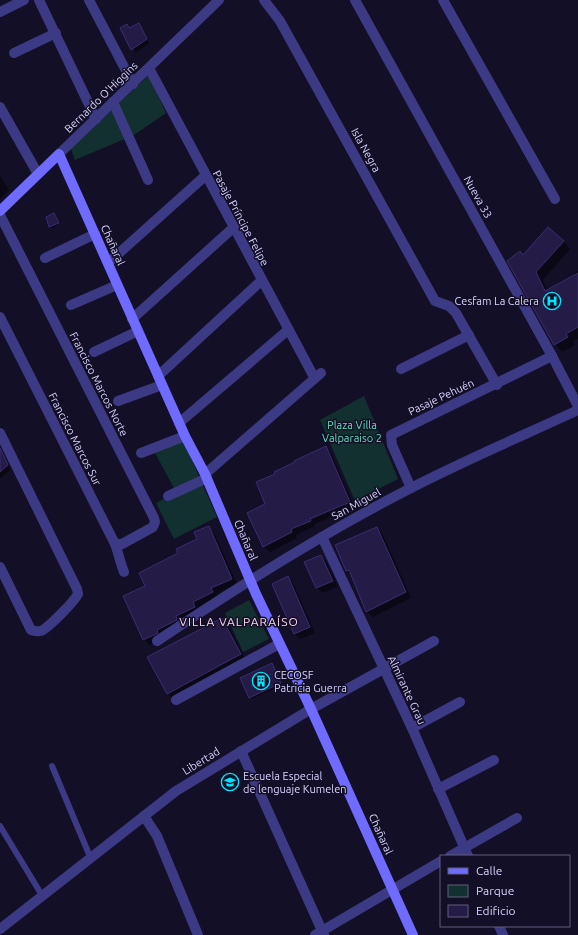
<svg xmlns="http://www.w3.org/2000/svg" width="578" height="935" font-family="Ubuntu,sans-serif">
  <rect width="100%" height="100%" fill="#130f26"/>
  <g fill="#12302f">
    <polygon points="149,75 166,113 134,135 75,160 71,149"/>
    <polygon points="364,396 398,479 355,501 320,420"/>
    <polygon points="183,440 217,517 174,539 156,503 176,492 154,451"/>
    <polygon points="249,600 269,639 243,652 225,613"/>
  </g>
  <g fill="#0007">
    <polygon points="138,24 149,43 136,53 122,28 127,26 130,28"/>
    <polygon points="0,176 9,190 0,199"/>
    <polygon points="54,214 60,224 52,228 50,226"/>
    <polygon points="563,241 570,249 543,280 548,290 574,276 573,274 578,271 578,339 573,341 575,345 562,352 555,344 523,256"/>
    <polygon points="325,447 331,453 355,508 314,524 315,526 296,535 297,538 270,552 264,547 248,513 267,504 276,474"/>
    <polygon points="4,457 11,469 0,479 0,460"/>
    <polygon points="208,527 214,533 237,584 216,594 218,598 198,608 200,613 161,639 149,645 144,639 146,586 179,553 198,540"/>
    <polygon points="377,528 382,533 411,598 373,617 367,612 352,576 347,571 336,545"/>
    <polygon points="321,556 326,561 338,586 323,593 317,588 306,563"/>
    <polygon points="288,578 293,583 315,633 300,639 295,634 273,584"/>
    <polygon points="222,619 228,625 246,660 174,699 168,694 149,657"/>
    <polygon points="273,666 282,685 252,699 241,679"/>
  </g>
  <g fill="#241b47" stroke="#3b2d73">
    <polygon points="139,23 147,39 131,50 120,28 127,24 129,28"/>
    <polygon points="54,213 59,223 49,227 46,217"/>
    <polygon points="548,227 564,241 536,272 545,291 578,273 578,327 566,334 568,337 554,345 507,261 520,251 523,255"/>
    <polygon points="326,446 350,502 310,519 311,521 291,529 292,532 263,547 247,513 265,504 256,482 275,474 274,472 295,462 294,461"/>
    <polygon points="0,448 8,465 0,472"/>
    <polygon points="209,526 232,579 211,588 213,592 193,602 195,607 176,616 177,620 157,630 158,633 156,634 143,640 123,596 145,586 139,573 178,553 176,549 197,539 194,532"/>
    <polygon points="377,527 406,592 366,612 349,570 346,571 335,545"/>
    <polygon points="321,555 333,581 316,588 304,562"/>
    <polygon points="288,576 310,627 294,634 272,584"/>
    <polygon points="222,618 241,654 167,694 147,657"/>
    <polygon points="272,663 281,683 249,698 240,678"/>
  </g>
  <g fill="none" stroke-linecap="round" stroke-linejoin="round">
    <g stroke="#3d3a85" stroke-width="6">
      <polyline points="52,766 91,859"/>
      <polyline points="0,826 43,897"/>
    </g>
    <g stroke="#3d3a85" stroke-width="10">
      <polyline points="39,0 96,119"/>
      <polyline points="89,0 133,84"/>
      <polyline points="264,0 280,21 435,301 449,306 456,313 497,385"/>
      <polyline points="355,0 552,356 578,406"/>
      <polyline points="443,0 555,199"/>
      <polyline points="0,12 24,0"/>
      <polyline points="14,53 56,33"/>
      <polyline points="149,68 314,377"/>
      <polyline points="113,102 148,180"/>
      <polyline points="0,107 38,174"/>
      <polyline points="59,154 219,0"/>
      <polyline points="0,215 154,518 155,522 153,527 122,544 117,544"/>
      <polyline points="45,258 95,234"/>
      <polyline points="108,263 205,176"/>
      <polyline points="71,305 117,285"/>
      <path d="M0,317l112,221c6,10 7,22 12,34"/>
      <polyline points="132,319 233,228"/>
      <polyline points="94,352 138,331"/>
      <polyline points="401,369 469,335"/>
      <polyline points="158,376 261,281"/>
      <polyline points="118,401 162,385"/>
      <polyline points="179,423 288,330"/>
      <path d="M0,433l77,156 1,5c-4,8 -30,34 -37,37 -4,1 -7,0 -10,-1l-31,-63"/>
      <polyline points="141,453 185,436"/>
      <polyline points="205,474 321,373"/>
      <polyline points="411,488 392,445 391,435 552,356"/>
      <polyline points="168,496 207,478"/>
      <polyline points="322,537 412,728 468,856"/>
      <path d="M157,641c82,-55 166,-108 254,-153 54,-28 111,-52 167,-78"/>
      <polyline points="176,700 279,644"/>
      <polyline points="412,728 460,702"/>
      <polyline points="241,751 324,935"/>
      <polyline points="438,789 494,760"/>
      <polyline points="144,816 157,836 198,935"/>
      <polyline points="450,856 517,818"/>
      <polyline points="499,926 503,935"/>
      <polyline points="0,929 176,791 311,709 434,641"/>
      <polyline points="315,935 441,861"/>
    </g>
    <polyline stroke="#6f6bff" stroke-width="10" points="0,211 59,154 185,436 205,474 256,594 311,709 413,935"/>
  </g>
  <defs>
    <symbol id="hospital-ring" viewBox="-11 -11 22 22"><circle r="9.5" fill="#130f26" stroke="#00e5ff" stroke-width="1.5"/><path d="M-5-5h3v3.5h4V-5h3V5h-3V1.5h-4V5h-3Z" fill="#00e5ff"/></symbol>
    <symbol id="building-ring" viewBox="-11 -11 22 22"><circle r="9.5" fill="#130f26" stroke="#00e5ff" stroke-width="1.5"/><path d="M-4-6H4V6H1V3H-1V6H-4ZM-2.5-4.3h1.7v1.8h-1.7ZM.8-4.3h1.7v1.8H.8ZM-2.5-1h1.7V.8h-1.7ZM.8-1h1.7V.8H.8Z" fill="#00e5ff"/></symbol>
    <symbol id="school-ring" viewBox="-11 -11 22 22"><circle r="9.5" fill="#130f26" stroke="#00e5ff" stroke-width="1.5"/><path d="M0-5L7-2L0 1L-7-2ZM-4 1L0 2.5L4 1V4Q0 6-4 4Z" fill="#00e5ff"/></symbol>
  </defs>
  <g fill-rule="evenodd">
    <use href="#hospital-ring" x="542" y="291" width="20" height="20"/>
    <use href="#building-ring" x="251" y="671" width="20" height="20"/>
    <use href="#school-ring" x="220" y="772" width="20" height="20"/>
  </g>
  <g text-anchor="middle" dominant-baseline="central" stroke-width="3" stroke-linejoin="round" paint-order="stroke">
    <g font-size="11" fill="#d9d4ff" stroke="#130f26">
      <text transform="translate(101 97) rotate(-44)">Bernardo O'Higgins</text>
      <text transform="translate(366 150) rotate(61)">Isla Negra</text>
      <text transform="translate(478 197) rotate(61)">Nueva 33</text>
      <text transform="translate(241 218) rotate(62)">Pasaje Príncipe Felipe</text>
      <text transform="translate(113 245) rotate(66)">Chañaral</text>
      <text transform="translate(99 384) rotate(63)">Francisco Marcos Norte</text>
      <text transform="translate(441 397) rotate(-25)">Pasaje Pehuén</text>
      <text transform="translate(75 439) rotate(63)">Francisco Marcos Sur</text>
      <text transform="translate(356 504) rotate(-29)">San Miguel</text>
      <text transform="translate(246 540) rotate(67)">Chañaral</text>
      <text transform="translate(407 690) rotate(65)">Almirante Grau</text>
      <text transform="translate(201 761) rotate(-32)">Libertad</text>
      <text transform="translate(381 834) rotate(66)">Chañaral</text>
    </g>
    <g font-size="11" fill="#d9d4ff" stroke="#130f26" text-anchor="start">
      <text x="539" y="301" text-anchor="end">Cesfam La Calera</text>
      <text x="274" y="675">CECOSF<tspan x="274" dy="13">Patricia Guerra</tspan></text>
      <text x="243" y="776">Escuela Especial<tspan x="243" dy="13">de lenguaje Kumelen</tspan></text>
    </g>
    <g font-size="11" fill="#5fe0c0" stroke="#130f26">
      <text x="352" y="425">Plaza Villa<tspan x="352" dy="13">Valparaiso 2</tspan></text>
    </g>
    <g font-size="12" letter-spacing="1" fill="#ffd6f0" stroke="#130f26">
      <text x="239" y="621">VILLA VALPARAÍSO</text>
    </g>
  </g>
  <rect x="440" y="855" width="130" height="72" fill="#130f26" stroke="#625e7d"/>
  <rect x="448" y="868" width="20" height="6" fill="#6f6bff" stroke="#625e7d"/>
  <text x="476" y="875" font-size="12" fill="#d9d4ff">Calle</text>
  <rect x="448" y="885" width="20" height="12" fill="#12302f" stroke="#625e7d"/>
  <text x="476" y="895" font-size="12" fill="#d9d4ff">Parque</text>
  <rect x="448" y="905" width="20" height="12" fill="#241b47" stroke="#625e7d"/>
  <text x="476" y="915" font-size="12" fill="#d9d4ff">Edificio</text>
</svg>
